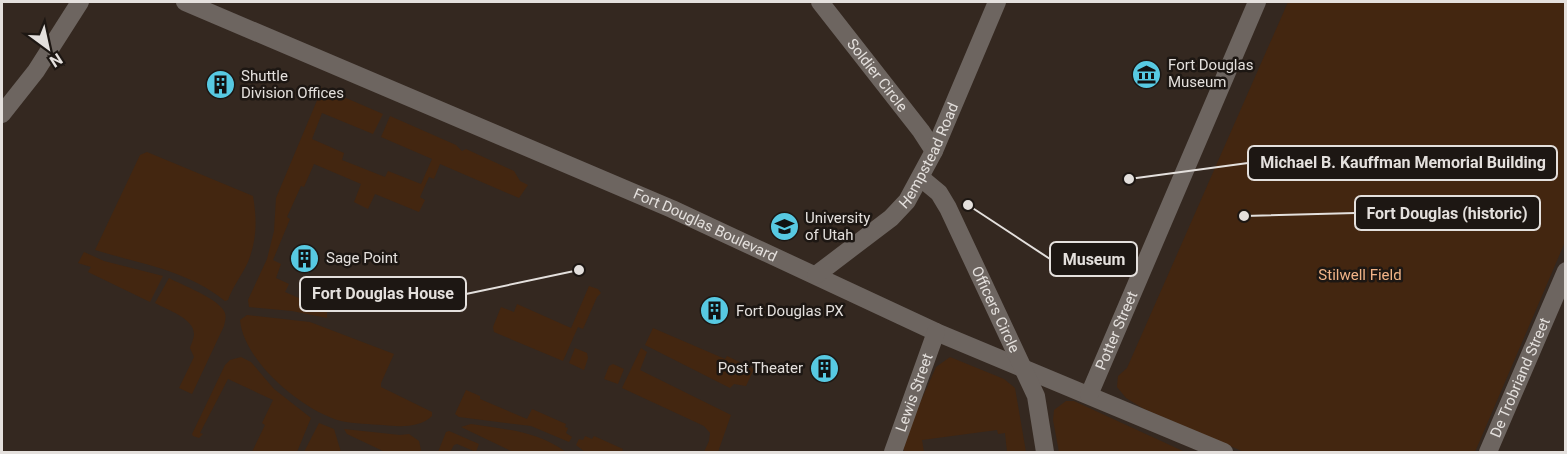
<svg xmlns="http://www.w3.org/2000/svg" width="1567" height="454" font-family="Roboto,sans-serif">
  <rect width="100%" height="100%" fill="#27211c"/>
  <rect fill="#342820" x="2" y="2" width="1563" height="450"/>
  <g fill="#432610">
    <polygon points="1288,2 1565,2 1565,242 1475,452 1244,452 1144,409 1126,398 1117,387 1118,376 1127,368"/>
    <polygon points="313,85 329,90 330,94 334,96 339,95 383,114 373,134 322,113 312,139 344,153 342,160 385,177 388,171 421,184 432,159 381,137 390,116 456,145 462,151 466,149 514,171 520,181 528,185 519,198 440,164 434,179 429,177 420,197 425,200 419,212 375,194 368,209 354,202 361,184 314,164 304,187 301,186 287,217 290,219 273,260 281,264 276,278 289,284 285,292 327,310 327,318 292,311 249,307 248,300 267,259 274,231 276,198 318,98 307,93 309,86"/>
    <path d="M147,152l106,44c4,23 4,44 -5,66 -6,13 -15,24 -20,38l-3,1c-38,-31 -85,-37 -130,-51l45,-95z"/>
    <polygon points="84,252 104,261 163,276 150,302 88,272 91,267 78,263"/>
    <path d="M169,278c13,7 48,20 55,33 3,5 1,10 0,15l-32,68 -13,-6 15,-31 -4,-9c1,-4 4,-9 4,-14 0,-16 -27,-24 -39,-31z"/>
    <polygon points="589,286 598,289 601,293 597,297 583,329 578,327 563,361 494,332 493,327 501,307 514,312 517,304 571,328"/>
    <path d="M247,315l63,7 84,32 -13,29v4l51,25v4c-12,12 -33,11 -49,9 -13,-1 -28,-1 -42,-4 -38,-10 -97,-59 -101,-101z"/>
    <polygon points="653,328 725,359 727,356 754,369 746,386 734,384 730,388 645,345"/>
    <polygon points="575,348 587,353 588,358 584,370 569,363"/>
    <polygon points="641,348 647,352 640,370 731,415 718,452 704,452 709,441 710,433 704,426 622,388"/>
    <polygon points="241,357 251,362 274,389 311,418 297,452 252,452 265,425 262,423 273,400 228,379 200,433 203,434 199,438 193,436 192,434 225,365 230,360"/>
    <polygon points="950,357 1004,379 1015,388 1026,452 1007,452 1005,433 998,434 997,430 922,440 924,452 904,452 903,441 936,367"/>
    <polygon points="613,364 624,369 618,384 604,379 609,366"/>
    <polygon points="466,390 480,396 480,399 527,419 532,409 566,424 565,427 568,428 566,433 572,437 569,442 531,426 459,417 455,414"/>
    <polygon points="1066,401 1074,401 1185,452 1059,452 1053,420 1054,410"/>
    <polygon points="319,423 334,429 341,452 304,452"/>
    <path d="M471,424c36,6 63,6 95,28h-53l-52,-25z"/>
    <polygon points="344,429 400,435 409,434 419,441 421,450 420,452 385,452 347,434"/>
    <polygon points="449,431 479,444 476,452 457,444 454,445 450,452 438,452 446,432"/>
    <polygon points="585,436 592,439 594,436 623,449 622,452 585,452 576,445 579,439 583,440"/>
  </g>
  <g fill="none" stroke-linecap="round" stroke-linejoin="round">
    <g stroke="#6d6560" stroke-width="18">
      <path id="s1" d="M185,2l487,207 264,123 288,120"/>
      <path id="s2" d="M820,2l101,129 13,20"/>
      <polyline points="2,114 36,71 80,2"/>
      <path id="s3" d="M921,178l18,15 9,15 88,188 9,56"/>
      <path id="s4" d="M816,275l75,-57 16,-17 27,-50 63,-149"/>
      <path id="s5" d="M1089,395l168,-393"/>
      <path id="s6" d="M893,452l43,-120"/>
      <path id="s7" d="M1488,452l78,-181"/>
    </g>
  </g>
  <defs>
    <symbol id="museum-disc" viewBox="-11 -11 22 22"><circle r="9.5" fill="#57c9e2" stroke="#1d1713"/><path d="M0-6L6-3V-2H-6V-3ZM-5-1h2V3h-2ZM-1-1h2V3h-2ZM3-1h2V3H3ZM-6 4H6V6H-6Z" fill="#111"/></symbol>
    <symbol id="building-disc" viewBox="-11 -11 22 22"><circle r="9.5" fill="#57c9e2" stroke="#1d1713"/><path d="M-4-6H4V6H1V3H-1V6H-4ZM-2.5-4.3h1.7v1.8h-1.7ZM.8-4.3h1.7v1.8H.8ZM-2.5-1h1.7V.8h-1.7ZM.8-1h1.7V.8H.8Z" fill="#111"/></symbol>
    <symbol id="university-disc" viewBox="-11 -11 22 22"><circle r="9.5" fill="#57c9e2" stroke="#1d1713"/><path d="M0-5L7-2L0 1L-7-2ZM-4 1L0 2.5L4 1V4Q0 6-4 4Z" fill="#111"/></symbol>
  </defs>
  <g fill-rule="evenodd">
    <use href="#museum-disc" x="1130" y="58" width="33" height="33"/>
    <use href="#building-disc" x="204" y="68" width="33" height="33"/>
    <use href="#university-disc" x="768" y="210" width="33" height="33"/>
    <use href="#building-disc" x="288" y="242" width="33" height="33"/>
    <use href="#building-disc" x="698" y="294" width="33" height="33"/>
    <use href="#building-disc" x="808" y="352" width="33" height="33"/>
  </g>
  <g text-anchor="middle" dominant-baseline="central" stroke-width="5" stroke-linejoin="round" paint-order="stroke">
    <g font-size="15" fill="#e4e0dd" stroke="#1d1713" text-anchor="start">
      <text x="1168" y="65">Fort Douglas<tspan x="1168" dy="17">Museum</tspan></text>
      <text x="241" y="76">Shuttle<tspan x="241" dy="17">Division Offices</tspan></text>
      <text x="805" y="218">University<tspan x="805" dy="17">of Utah</tspan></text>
      <text x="326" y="258">Sage Point</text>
      <text x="736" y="311">Fort Douglas PX</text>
      <text x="803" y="368" text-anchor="end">Post Theater</text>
    </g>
    <g font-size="15" fill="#e4e0dd" stroke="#1d1713">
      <text stroke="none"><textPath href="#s2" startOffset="93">Soldier Circle</textPath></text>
      <text stroke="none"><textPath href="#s4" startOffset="168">Hempstead Road</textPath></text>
      <text stroke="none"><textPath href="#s1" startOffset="566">Fort Douglas Boulevard</textPath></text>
      <text stroke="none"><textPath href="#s3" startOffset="153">Officers Circle</textPath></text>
      <text stroke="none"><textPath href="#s5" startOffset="70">Potter Street</textPath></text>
      <text stroke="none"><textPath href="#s7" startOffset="81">De Trobriand Street</textPath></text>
      <text stroke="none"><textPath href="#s6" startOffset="63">Lewis Street</textPath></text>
    </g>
    <g font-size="15" fill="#f1b387" stroke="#1d1713">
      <text x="1360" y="275">Stilwell Field</text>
    </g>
  </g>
  <path fill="none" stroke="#e4e0dd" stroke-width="2" d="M1129 179L1248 163M1244 216L1355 213M968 205L1050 259M579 270L466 294"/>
  <g fill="#e4e0dd" stroke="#1d1713" stroke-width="2">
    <circle cx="1129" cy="179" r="6"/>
    <circle cx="1244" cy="216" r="6"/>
    <circle cx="968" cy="205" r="6"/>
    <circle cx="579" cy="270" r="6"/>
  </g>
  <g fill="#1d1713" stroke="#e4e0dd" stroke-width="2">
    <rect x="1248" y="146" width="309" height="34" rx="6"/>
    <rect x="1355" y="196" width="185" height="34" rx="6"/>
    <rect x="1050" y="242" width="87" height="34" rx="6"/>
    <rect x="300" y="277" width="166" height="34" rx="6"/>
  </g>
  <g font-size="16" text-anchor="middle" font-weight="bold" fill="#e4e0dd">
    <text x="1403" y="168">Michael B. Kauffman Memorial Building</text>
    <text x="1447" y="219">Fort Douglas (historic)</text>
    <text x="1094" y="265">Museum</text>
    <text x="383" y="299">Fort Douglas House</text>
  </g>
  <rect width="1567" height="454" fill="none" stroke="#e4e0dd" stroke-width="6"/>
  <g transform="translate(48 48) rotate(147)" stroke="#1d1713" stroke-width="4.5" paint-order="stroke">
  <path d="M0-4.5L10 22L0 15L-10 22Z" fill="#e4e0dd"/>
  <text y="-9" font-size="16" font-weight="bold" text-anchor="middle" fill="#e4e0dd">N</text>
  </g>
</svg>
